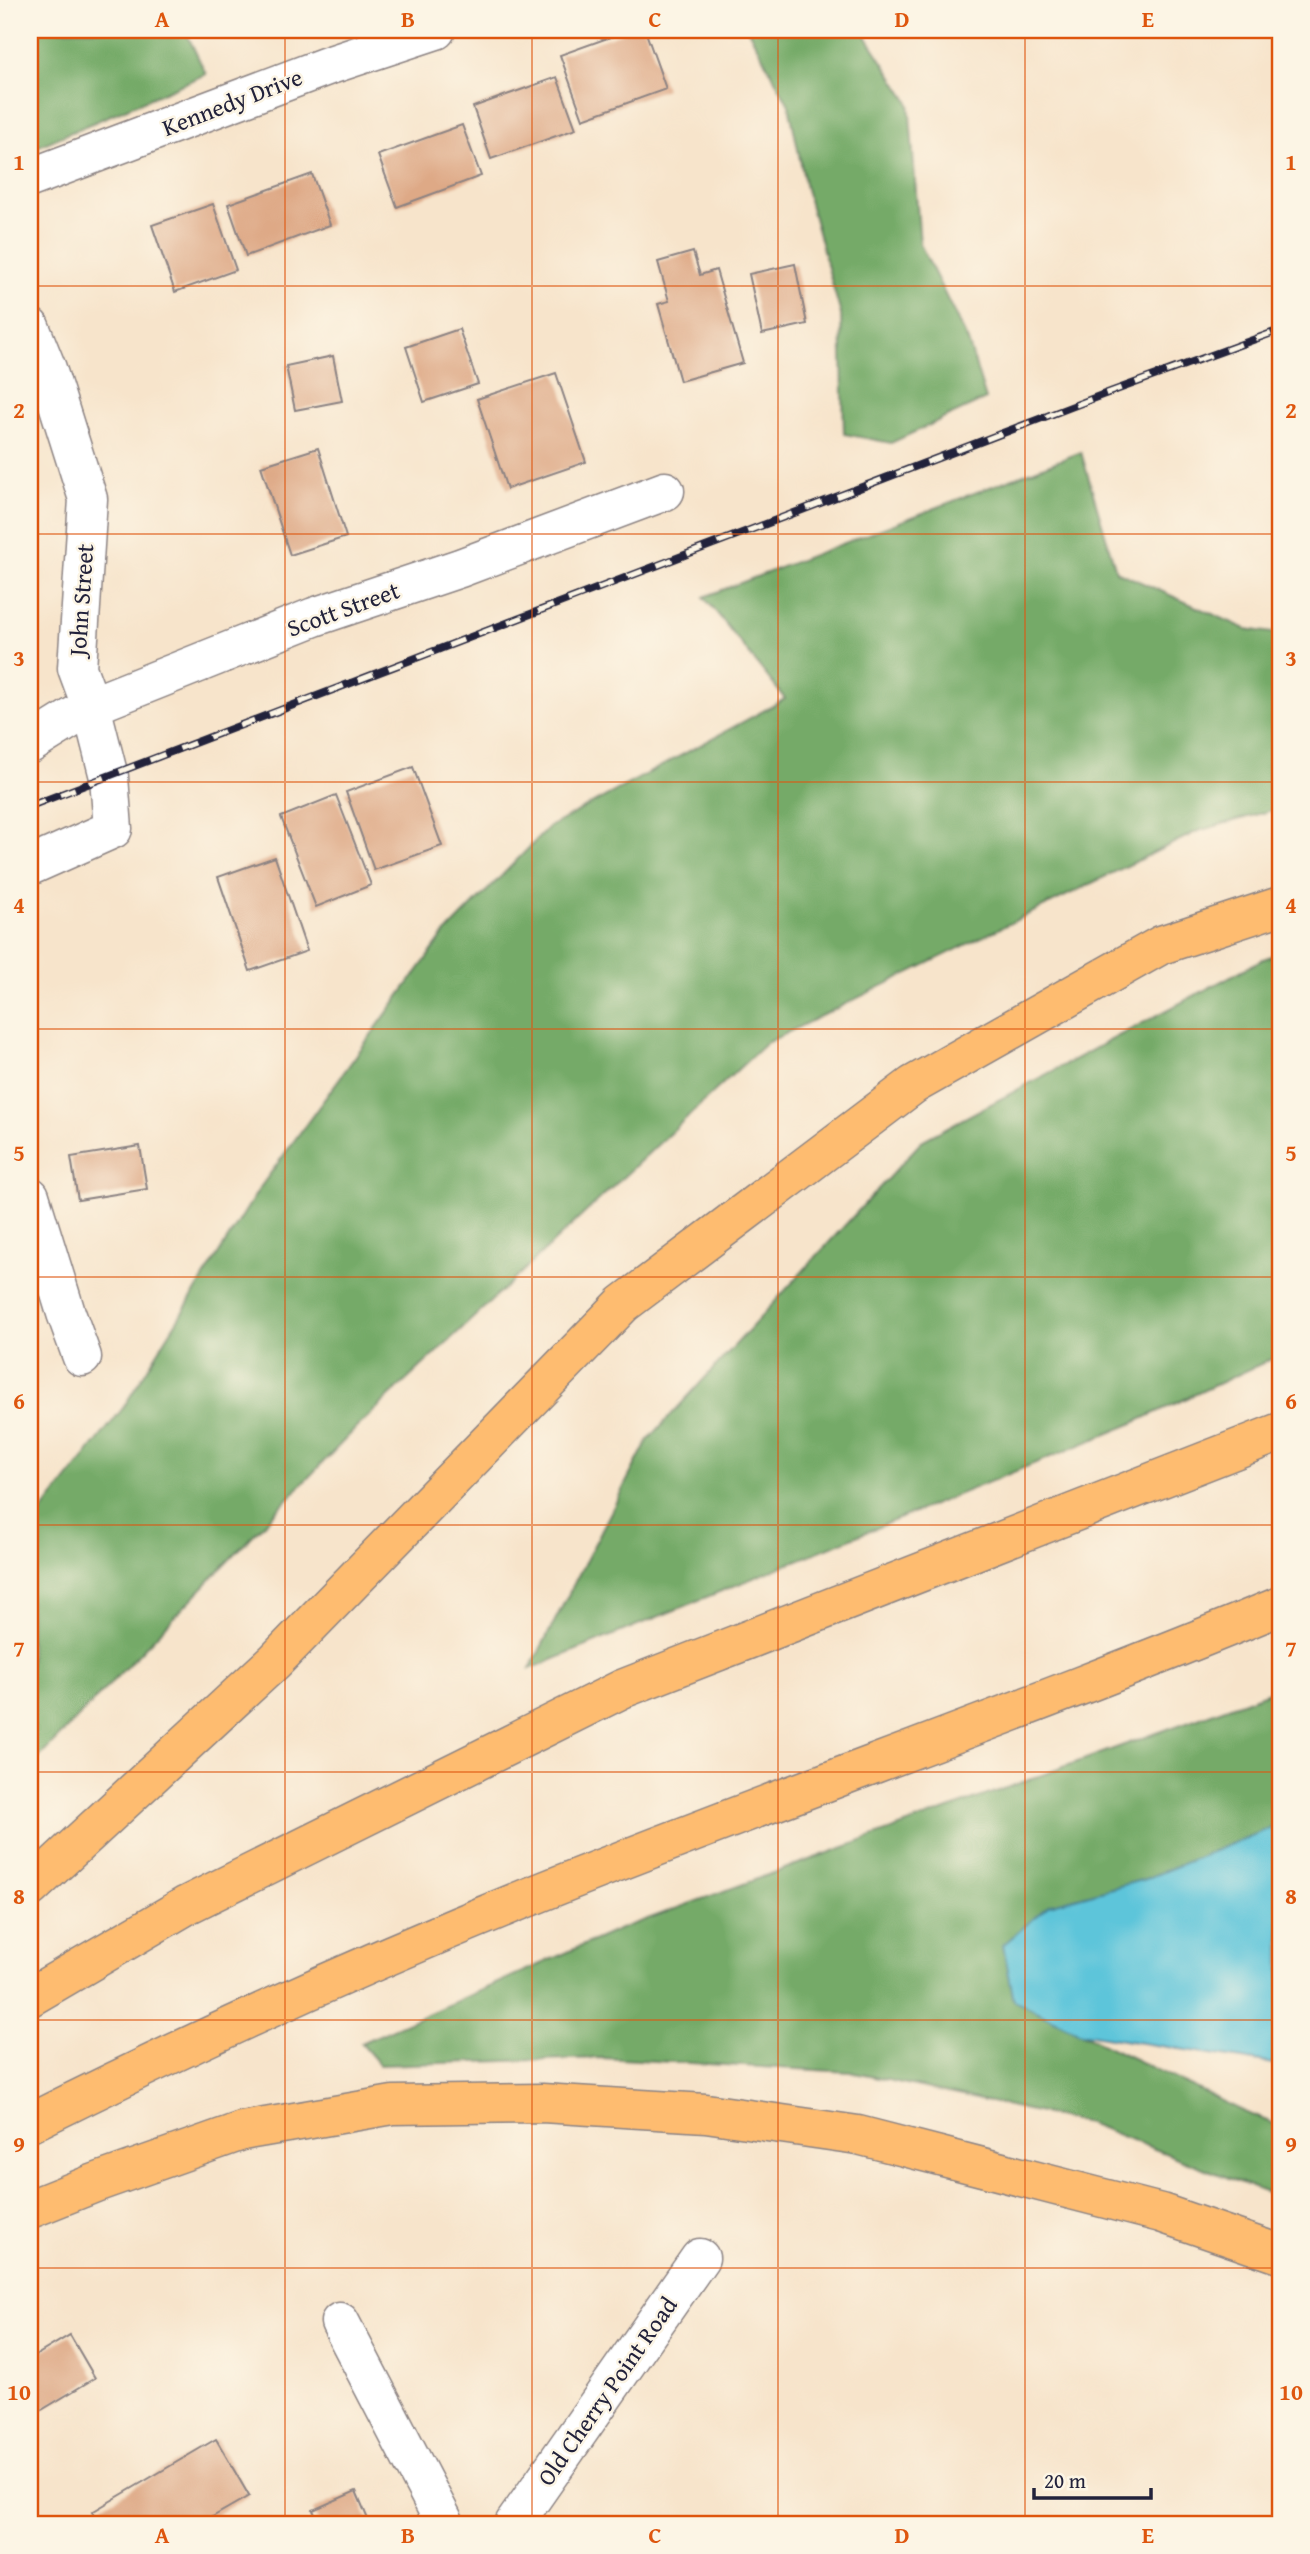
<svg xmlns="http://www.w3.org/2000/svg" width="1310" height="2554" font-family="'Gentium Book Plus',serif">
  <rect width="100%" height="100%" fill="#fcf5e5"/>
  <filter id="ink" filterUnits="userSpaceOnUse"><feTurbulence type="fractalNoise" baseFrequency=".0143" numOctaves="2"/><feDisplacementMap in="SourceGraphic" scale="14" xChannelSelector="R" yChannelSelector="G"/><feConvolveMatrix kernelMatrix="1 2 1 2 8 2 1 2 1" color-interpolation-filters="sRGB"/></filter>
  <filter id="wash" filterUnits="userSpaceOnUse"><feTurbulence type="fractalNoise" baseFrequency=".00686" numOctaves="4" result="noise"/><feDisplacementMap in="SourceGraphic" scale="28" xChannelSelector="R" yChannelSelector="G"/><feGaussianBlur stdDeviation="1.57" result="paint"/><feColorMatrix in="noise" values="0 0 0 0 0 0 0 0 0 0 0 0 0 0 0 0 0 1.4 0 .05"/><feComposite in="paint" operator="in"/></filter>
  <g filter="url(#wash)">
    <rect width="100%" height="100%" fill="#f7e4cb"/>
    <g fill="#74aa67" stroke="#4b6651" stroke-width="2">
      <polygon points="30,30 185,30 206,74 30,150"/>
      <polygon points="748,30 862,30 909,102 920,244 968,341 986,399 891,443 844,434 841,315 806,189 789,105"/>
      <polygon points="1081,452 1116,571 1246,629 1280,634 1280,808 1198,831 766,1043 358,1426 30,1767 30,1527 123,1408 259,1189 443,936 549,827 785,699 704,597"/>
      <polygon points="1280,953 1280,1355 1129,1425 530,1669 648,1440 923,1140 1263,959"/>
      <polygon points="1280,1688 1280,1851 1043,1979 1080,2033 1249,2114 1280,2126 1280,2198 1088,2123 850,2072 602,2058 380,2065 361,2043 620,1929"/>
    </g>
    <polygon fill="#5dc5da" stroke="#40748a" stroke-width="2" points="1280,1824 1280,2065 1080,2033 1014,2000 1003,1945 1049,1905 1145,1879"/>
    <g id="blocks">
      <g fill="#dea986">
        <polygon points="630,30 645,30 666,89 583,119 560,55"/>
        <polygon points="557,77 576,129 491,159 473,107"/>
        <polygon points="462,125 481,176 397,207 378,155"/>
        <polygon points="312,174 330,225 246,256 228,204"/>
        <polygon points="213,204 236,270 175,292 152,225"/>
        <polygon points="693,252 700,275 716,270 743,363 680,381 658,304 669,301 658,262"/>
        <polygon points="795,264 807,324 762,334 749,274"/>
        <polygon points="459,329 478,384 424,402 406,347"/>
        <polygon points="333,356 342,401 295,410 286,366"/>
        <polygon points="556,373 586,462 507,489 477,399"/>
        <polygon points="318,448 346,537 290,555 261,466"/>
        <polygon points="413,767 442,846 374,870 346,792"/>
        <polygon points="336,795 371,885 316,907 281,817"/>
        <polygon points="275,857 307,951 250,971 218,877"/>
        <polygon points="140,1146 147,1189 78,1200 71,1157"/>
        <polygon points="70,2335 95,2378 30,2417 30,2359"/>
        <polygon points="216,2439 249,2496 200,2524 99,2524 92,2512"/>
        <polygon points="356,2491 370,2524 319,2524 313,2510"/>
      </g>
    </g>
  </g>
  <g filter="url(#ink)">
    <use href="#blocks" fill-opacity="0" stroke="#8c8383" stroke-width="2"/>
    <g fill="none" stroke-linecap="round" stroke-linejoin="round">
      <defs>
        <g id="minor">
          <polyline points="30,178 327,66 436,30"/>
          <polyline points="30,327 47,369 88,499 77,668 91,706 109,777 113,829 30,866"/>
          <polyline points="30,744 91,706 314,617 460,568 665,491"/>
          <polyline points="30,1196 66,1313 82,1357"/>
          <polyline points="340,2322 445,2524"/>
          <polyline points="514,2524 700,2258"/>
        </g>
        <g id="motorway">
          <polyline points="30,1888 275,1661 623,1304 913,1085 1161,945 1280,906"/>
          <polyline points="30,1997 187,1905 622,1689 1280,1432"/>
          <path d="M30,2123c168,-84 339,-162 514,-232 244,-98 493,-184 736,-285"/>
          <polyline points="30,2209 95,2183 242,2131 393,2105 542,2103 706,2113 858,2135 1161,2213 1280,2254"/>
        </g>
      </defs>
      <use href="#minor" stroke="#8c8383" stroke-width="41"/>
      <use href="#motorway" stroke="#8c8383" stroke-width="41"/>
      <use href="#minor" stroke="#fff" stroke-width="38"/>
      <use href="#motorway" stroke="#febc70" stroke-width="38"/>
      <defs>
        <polyline id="rail" points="30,806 1102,395 1280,330"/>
      </defs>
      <use href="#rail" stroke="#22223b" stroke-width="8"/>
      <use href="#rail" stroke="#fcf5e5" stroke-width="5" stroke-dasharray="16" stroke-linecap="butt"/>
    </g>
  </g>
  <path fill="none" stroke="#de560e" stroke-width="2" stroke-opacity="0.55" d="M285,30v2494M532,30v2494M778,30v2494M1025,30v2494M30,286h1250M30,534h1250M30,782h1250M30,1029h1250M30,1277h1250M30,1525h1250M30,1772h1250M30,2020h1250M30,2268h1250"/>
  <g text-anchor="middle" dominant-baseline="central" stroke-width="5" stroke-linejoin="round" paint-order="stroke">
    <g font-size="24" fill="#22223b" stroke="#fcf5e5">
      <text transform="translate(232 102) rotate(-21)">Kennedy Drive</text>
      <text transform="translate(81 600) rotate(-86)">John Street</text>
      <text transform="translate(343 609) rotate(-20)">Scott Street</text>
      <text transform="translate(607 2391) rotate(-55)">Old Cherry Point Road</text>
    </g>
  </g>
  <rect width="1310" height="2554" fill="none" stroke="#fcf5e5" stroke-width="77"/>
  <path d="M1034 2488v10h117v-10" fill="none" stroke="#22223b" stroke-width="3.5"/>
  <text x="1044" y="2488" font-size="21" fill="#22223b" stroke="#fcf5e5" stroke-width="5" paint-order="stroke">20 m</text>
  <rect x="38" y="38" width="1234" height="2478" fill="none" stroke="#de560e" stroke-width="2.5"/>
  <g font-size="23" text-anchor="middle" font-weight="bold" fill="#de560e">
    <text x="162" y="27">A</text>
    <text x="408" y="27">B</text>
    <text x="655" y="27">C</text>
    <text x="902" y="27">D</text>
    <text x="1148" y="27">E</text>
    <text x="19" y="170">1</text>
    <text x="1291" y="170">1</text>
    <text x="19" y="418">2</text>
    <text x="1291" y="418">2</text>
    <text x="19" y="666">3</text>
    <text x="1291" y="666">3</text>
    <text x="19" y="913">4</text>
    <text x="1291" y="913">4</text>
    <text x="19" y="1161">5</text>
    <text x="1291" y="1161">5</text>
    <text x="19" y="1409">6</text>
    <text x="1291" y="1409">6</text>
    <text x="19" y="1657">7</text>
    <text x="1291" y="1657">7</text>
    <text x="19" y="1904">8</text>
    <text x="1291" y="1904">8</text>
    <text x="19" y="2152">9</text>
    <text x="1291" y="2152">9</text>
    <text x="19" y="2400">10</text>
    <text x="1291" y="2400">10</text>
    <text x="162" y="2543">A</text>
    <text x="408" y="2543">B</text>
    <text x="655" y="2543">C</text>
    <text x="902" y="2543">D</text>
    <text x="1148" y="2543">E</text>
  </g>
</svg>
